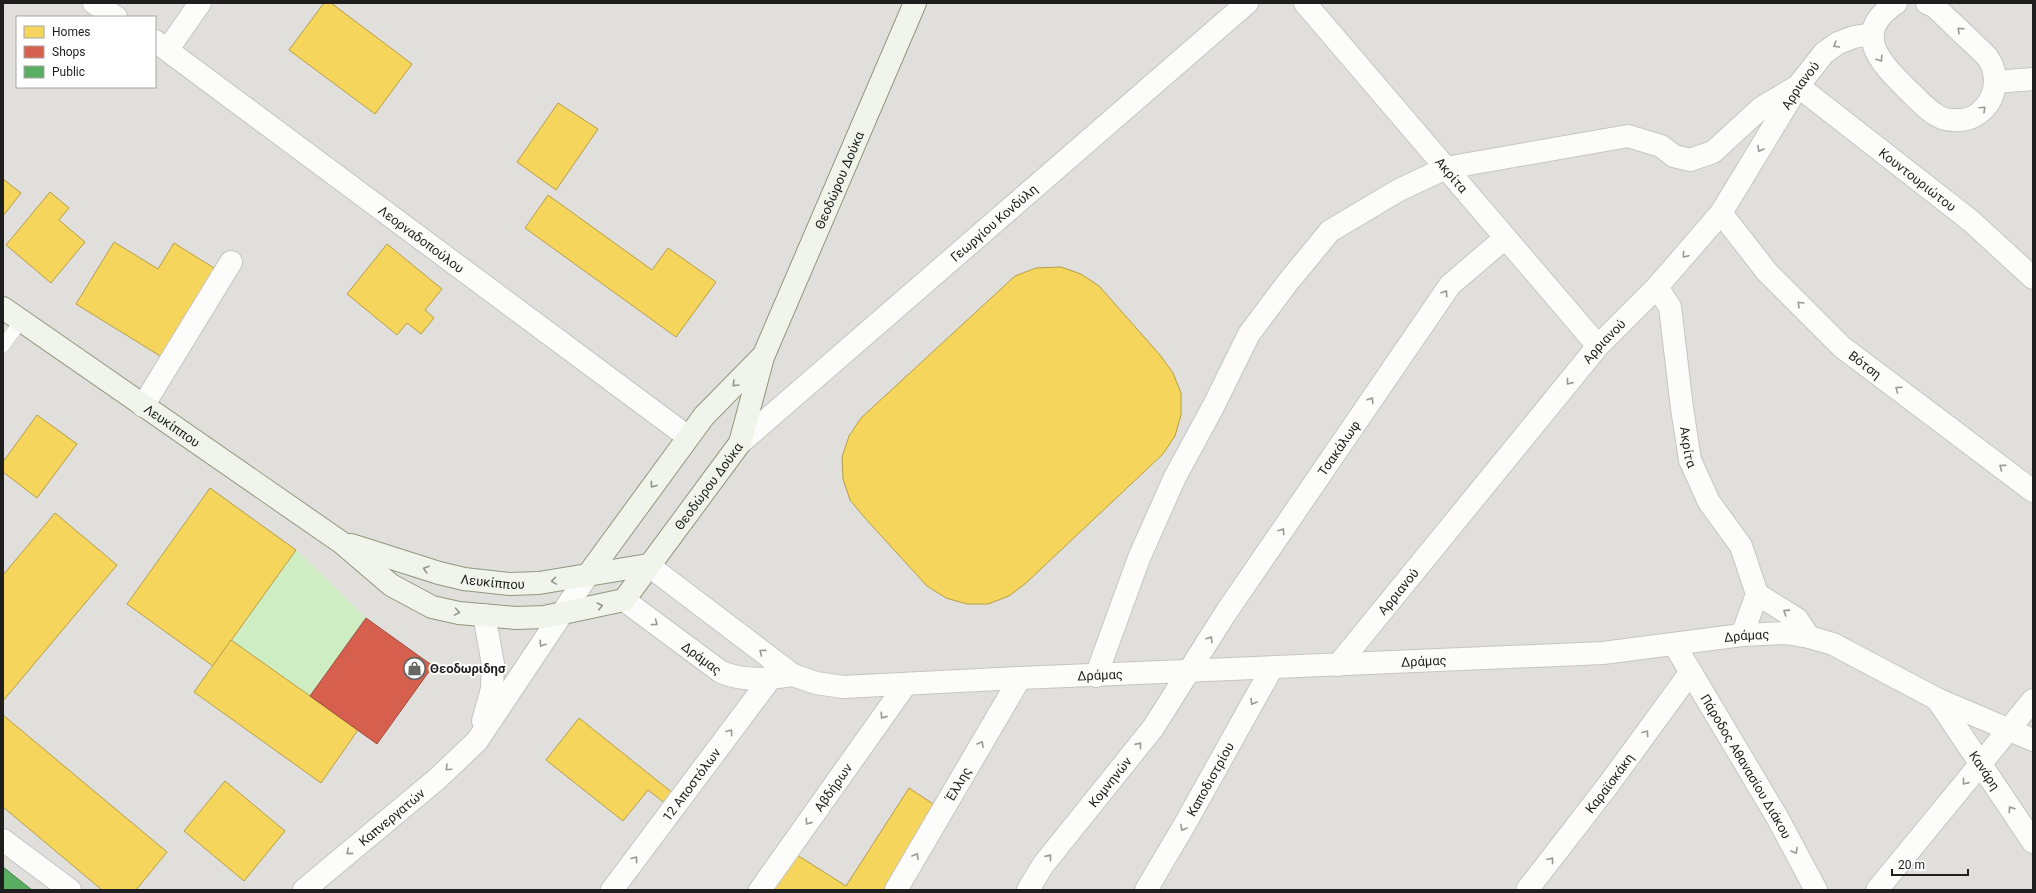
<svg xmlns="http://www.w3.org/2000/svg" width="2036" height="893" font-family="Roboto,sans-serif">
  <rect width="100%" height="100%" fill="#edede7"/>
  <path fill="#e0dfdc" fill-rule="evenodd" d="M3,3h2030v887h-2030zM17,17h138v70h-138z"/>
  <polygon fill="#cfedc3" points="296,550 366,618 310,696 231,640"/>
  <g fill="#f6d55c" stroke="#b59e49">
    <polygon points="324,3 331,3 412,64 375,114 289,50"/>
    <polygon points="558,103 598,129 556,190 517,162"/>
    <polygon points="3,179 21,193 3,216"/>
    <polygon points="50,192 69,208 59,220 85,242 51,283 6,245"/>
    <polygon points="548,195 652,270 668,248 716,282 676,337 525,228"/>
    <polygon points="114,242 158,269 174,243 219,271 165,359 76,304"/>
    <polygon points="387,244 442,289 425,310 434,318 421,334 407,323 397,335 347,294"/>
    <polygon points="1061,267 1081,274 1099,286 1160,355 1173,373 1181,393 1181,415 1175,436 1163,454 1026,583 1009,596 988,604 967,604 946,598 927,586 864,517 850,500 843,479 842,457 849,436 861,418 1015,276 1036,268"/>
    <polygon points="37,415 77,444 37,498 3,472 3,462"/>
    <polygon points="210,488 296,550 213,666 127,604"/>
    <polygon points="55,513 117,565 3,701 3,575"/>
    <polygon points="231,640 358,730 321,783 194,692"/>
    <polygon points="3,715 167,852 136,890 102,890 3,807"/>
    <polygon points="579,718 674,794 666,804 648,790 623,821 546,760"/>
    <polygon points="225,781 285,831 244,881 184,831"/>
    <polygon points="909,788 941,809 889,890 770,890 794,853 846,886"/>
  </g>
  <polygon fill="#d6604d" stroke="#9f4c3f" points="366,618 433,666 377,744 310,696"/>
  <polygon fill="#5aae61" stroke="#48834d" points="3,867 32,890 3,890"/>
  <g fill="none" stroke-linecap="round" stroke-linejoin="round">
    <defs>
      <polyline id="service" points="3,346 21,321"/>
      <g id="minor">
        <polyline points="94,3 116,17"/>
        <path id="s1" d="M1305,3l293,343"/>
        <path id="s2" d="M155,41l533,396"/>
        <polyline points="168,49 200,3"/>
        <path id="s3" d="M1721,213l46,59 75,75 191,144"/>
        <path id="s4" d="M1657,287l13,20 12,101 8,52 19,42 32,44 16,48 -15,41"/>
        <polyline points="143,406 231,262"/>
        <polyline points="1757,594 1797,619 1809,637"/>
        <path id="s5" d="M1674,644l103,173 39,73"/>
        <path id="s6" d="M1096,676l43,-118 36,-81 38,-70 36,-73 39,-52 42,-51 69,-41 47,-22 182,-32 33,10 13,10 16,4 23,-8 48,-44 37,-22 173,135 62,57"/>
        <polyline points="3,840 70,890"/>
        <path id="s7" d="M612,890l158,-211"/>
        <path id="s8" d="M760,890l146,-206"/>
        <path id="s9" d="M896,890l124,-212"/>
        <path id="s10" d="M1028,890l15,-25 110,-137 72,-114 225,-329 55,-47"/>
        <path id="s11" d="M1146,890l39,-66 87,-156"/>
        <path id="s12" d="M1527,890l82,-106 81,-111"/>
        <polyline points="1877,890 2033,700"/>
      </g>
      <g id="tertiary">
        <path d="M1896,3c-46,31 -15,60 13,88 10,9 19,21 33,27 11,4 27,3 37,-5 17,-13 21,-37 9,-55 -4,-5 -10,-10 -15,-15 -13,-12 -25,-24 -38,-36l-8,-4"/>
        <polyline points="1995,82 2033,79"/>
        <path id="s13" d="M740,443l507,-440"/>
        <path id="s14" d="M648,565l145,110 23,8 27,4 177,-9 583,-25 139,-18 44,-2 23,4 24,7 104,55 96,41"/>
        <path id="s15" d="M624,600l97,72c24,10 46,7 72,3"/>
        <path id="s16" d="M1338,665l260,-319 59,-59 64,-74 77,-127 26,-33 14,-10 16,-6 19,-3"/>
        <path id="s17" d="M1937,699l96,143"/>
        <polyline points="483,721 492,689 493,664 484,615"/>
        <path id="s18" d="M304,890l133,-111 40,-38 110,-165"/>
      </g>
      <g id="secondary">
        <path id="s19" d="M3,308l339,235 49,42 41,22 27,6 57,5 28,-1 80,-17 116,-157 23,-86 152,-354"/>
        <path id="s20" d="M351,545l88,28 25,6 46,5 29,-1 109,-18"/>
        <polyline points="587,576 704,416 762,357"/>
      </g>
    </defs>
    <use href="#service" stroke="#c5c5c3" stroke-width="14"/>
    <use href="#minor" stroke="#c5c5c3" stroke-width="24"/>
    <use href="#tertiary" stroke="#c5c5c3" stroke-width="24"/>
    <use href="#secondary" stroke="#90987e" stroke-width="24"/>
    <use href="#service" stroke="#fcfcfb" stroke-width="13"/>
    <use href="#minor" stroke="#fcfcfb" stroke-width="22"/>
    <use href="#tertiary" stroke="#fcfcfb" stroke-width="22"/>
    <use href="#secondary" stroke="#f0f4ea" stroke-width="22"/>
  </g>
  <defs><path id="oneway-chevron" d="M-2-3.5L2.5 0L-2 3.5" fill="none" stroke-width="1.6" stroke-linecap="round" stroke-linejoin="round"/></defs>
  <g stroke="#989898">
    <use href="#oneway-chevron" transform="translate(1960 30) rotate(-136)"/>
    <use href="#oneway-chevron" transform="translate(1836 45) rotate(150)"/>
    <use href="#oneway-chevron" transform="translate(1880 59) rotate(57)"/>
    <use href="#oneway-chevron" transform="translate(1983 109) rotate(-43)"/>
    <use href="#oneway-chevron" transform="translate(1760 149) rotate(121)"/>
    <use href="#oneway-chevron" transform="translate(1685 255) rotate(130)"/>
    <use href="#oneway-chevron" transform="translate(1445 293) rotate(-56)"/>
    <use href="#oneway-chevron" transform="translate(1800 304) rotate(-135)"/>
    <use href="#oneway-chevron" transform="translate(1569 382) rotate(129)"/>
    <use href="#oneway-chevron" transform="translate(1898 389) rotate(-143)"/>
    <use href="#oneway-chevron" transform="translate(1371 400) rotate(-56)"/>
    <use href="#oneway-chevron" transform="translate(2002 467) rotate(-143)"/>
    <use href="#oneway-chevron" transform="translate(1282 531) rotate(-56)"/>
    <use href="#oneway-chevron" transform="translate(1786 612) rotate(-147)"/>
    <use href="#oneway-chevron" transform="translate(655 623) rotate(37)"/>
    <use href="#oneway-chevron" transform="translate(1210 639) rotate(-57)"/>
    <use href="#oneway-chevron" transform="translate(542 644) rotate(124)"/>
    <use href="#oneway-chevron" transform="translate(762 652) rotate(-143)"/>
    <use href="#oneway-chevron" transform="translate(1253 702) rotate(120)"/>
    <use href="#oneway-chevron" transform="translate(883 716) rotate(125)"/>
    <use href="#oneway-chevron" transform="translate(730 732) rotate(-53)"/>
    <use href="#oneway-chevron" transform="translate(1646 733) rotate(-54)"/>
    <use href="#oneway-chevron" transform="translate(981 744) rotate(-60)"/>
    <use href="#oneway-chevron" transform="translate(1139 745) rotate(-51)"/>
    <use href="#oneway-chevron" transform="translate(448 768) rotate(137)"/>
    <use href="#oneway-chevron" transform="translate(1965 782) rotate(129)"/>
    <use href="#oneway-chevron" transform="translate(2011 809) rotate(-124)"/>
    <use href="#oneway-chevron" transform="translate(808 822) rotate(125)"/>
    <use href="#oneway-chevron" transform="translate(1183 828) rotate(120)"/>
    <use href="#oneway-chevron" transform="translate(1795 851) rotate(61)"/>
    <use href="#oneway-chevron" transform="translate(349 852) rotate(140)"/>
    <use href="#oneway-chevron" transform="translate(916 856) rotate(-60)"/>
    <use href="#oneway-chevron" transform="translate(1049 857) rotate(-51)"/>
    <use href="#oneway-chevron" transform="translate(635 859) rotate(-53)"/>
    <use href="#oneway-chevron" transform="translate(1551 860) rotate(-52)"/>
  </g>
  <g stroke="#92948e">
    <use href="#oneway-chevron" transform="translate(735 384) rotate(135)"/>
    <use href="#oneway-chevron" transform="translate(653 485) rotate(126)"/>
    <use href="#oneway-chevron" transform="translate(426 569) rotate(-162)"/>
    <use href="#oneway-chevron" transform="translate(554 581) rotate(171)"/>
    <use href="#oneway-chevron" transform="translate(600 606) rotate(-13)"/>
    <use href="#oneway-chevron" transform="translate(457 612) rotate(10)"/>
  </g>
  <defs>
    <symbol id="shop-ring" viewBox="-11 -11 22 22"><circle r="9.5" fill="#fff" stroke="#666664" stroke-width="1.5"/><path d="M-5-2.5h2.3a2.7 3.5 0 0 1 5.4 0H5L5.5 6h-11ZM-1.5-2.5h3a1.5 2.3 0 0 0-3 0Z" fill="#666664"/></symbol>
  </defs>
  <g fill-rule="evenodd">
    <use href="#shop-ring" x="402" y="656" width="25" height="25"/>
  </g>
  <g text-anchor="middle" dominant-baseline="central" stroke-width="4" stroke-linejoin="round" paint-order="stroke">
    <g font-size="13" fill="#1e1e1e" stroke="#fff">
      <text stroke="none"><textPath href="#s16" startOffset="743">Αρριανού</textPath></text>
      <text stroke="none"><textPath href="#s1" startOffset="226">Ακρίτα</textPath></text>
      <text stroke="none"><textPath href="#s19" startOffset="1195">Θεοδώρου Δούκα</textPath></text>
      <text stroke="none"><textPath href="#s6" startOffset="1175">Κουντουριώτου</textPath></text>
      <text stroke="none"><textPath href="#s13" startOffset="336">Γεωργίου Κονδύλη</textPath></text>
      <text stroke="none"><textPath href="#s2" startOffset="332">Λεορναδοπούλου</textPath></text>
      <text stroke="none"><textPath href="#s16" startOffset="419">Αρριανού</textPath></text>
      <text stroke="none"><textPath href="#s3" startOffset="210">Βότση</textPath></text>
      <text stroke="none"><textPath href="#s19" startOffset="206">Λευκίππου</textPath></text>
      <text stroke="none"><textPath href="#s4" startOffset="165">Ακρίτα</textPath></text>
      <text stroke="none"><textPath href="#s10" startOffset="541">Τσακάλωφ</textPath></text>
      <text stroke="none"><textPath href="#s19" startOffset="860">Θεοδώρου Δούκα</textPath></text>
      <text stroke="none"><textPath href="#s20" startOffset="147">Λευκίππου</textPath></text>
      <text stroke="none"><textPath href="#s16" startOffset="95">Αρριανού</textPath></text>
      <text stroke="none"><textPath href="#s14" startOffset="1139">Δράμας</textPath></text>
      <text stroke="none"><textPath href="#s15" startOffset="97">Δράμας</textPath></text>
      <text stroke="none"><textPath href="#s14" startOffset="815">Δράμας</textPath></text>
      <text stroke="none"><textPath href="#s14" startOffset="491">Δράμας</textPath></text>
      <text stroke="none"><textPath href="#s5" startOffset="142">Πάροδος Αθανασίου Διάκου</textPath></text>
      <text stroke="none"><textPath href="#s17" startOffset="86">Κανάρη</textPath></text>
      <text stroke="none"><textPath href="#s11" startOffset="128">Καποδιστρίου</textPath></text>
      <text stroke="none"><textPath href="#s10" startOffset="136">Κομνηνών</textPath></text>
      <text stroke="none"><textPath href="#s12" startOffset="135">Καραϊσκάκη</textPath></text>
      <text stroke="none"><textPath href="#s7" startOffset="132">12 Αποστόλων</textPath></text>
      <text stroke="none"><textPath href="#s9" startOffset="123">Έλλης</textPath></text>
      <text stroke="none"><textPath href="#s8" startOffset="126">Αβδήρων</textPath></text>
      <text stroke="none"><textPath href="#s18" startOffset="114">Καπνεργατών</textPath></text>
    </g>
    <g font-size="13" font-weight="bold" fill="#1e1e1e" stroke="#fff" text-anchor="start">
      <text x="430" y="668">Θεοδωριδησ</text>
    </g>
  </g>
  <rect width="2036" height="893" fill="none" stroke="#1e1e1e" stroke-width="8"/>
  <rect x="16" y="16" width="140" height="72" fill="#ffffff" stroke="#a5a5a5"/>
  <rect x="24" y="26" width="20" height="12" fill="#f6d55c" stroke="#a5a5a5"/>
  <text x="52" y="36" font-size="12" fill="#1e1e1e">Homes</text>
  <rect x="24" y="46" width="20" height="12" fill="#d6604d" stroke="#a5a5a5"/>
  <text x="52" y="56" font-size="12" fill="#1e1e1e">Shops</text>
  <rect x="24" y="66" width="20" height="12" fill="#5aae61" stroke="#a5a5a5"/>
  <text x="52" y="76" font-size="12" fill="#1e1e1e">Public</text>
  <path d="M1892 869v6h76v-6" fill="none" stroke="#1e1e1e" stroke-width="2"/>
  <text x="1898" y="869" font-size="12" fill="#1e1e1e" stroke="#ffffff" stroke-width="3" paint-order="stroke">20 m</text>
</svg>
